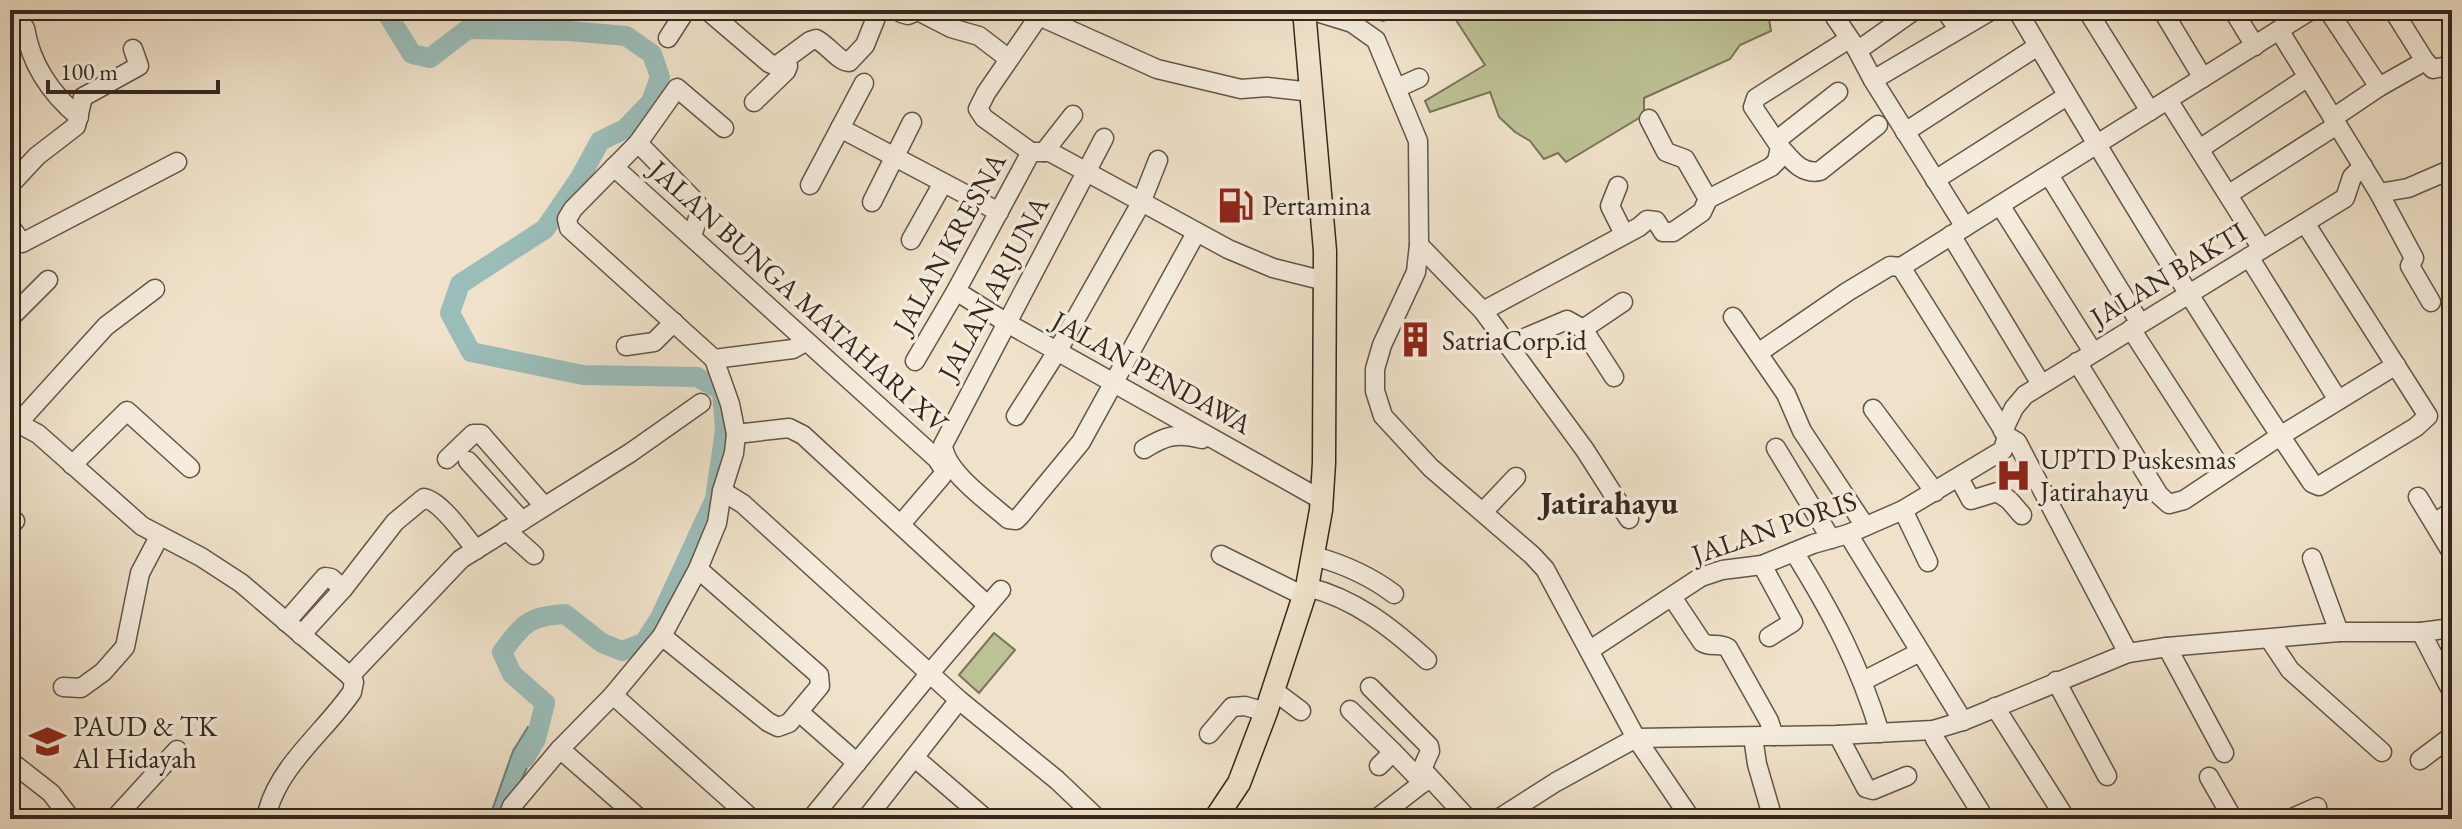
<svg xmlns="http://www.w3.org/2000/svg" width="2462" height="829" font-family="'EB Garamond',serif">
  <rect width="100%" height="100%" fill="#f0e2ca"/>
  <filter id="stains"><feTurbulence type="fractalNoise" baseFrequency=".0025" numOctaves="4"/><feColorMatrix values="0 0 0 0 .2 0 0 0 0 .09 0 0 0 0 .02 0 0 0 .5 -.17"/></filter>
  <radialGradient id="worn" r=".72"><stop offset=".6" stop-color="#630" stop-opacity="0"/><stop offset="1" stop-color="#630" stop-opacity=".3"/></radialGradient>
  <g fill="#bdc295" stroke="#78755a" stroke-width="2">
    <polygon points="1356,10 1417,10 1383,21 1357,13"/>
    <polygon points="1430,10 1784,10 1769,19 1771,31 1740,45 1730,59 1644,98 1644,115 1566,162 1558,153 1544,159 1530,141 1515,132 1499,117 1490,92 1430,112 1425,101 1485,65 1454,17"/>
    <polygon points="994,633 1015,650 979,693 959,675"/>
  </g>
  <polygon fill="#9abdb9" stroke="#71817b" stroke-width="2" points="528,727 541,736 504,819 489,819 513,751"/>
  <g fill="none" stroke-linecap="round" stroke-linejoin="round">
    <path stroke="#9abdb9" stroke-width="20" d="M390,10l-1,7 23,37 18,4 38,-29 101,2 57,5 26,18 8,23 -9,25 -26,27 -25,12 -20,37 -35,51 -85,55 -10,29 21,39 112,23 114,2 25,14 3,39 -10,69 -55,119 -16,25 -22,8 -20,-8 -37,-29c-36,2 -41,9 -63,38l10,22 33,29 -9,36 -11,19"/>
    <defs>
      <g id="minor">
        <path d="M707,10l62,53 7,3 34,-25 6,-2c12,6 23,23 33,23l16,-17 14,-35"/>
        <polyline points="1310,10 1352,23 1376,40 1418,141 1419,245 1416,272 1382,345 1375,369 1375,391 1383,416 1431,468 1532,555 1545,569 1636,738 1691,819"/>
        <polyline points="1836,10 1835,17 1856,48 1864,46 1915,10"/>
        <polyline points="1945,10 1952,20"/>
        <path d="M2017,10c93,158 188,315 291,467l4,6 7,3 97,-59 12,-11 -123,-193"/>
        <polyline points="2087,10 2150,111"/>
        <polyline points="2162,10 2203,78"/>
        <polyline points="2233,10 2255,46"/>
        <polyline points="2328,10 2379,87"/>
        <polyline points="901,13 908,15 918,11 951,28 979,36 1009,59"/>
        <polyline points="1039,16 1157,69 1241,89 1267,87 1312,92"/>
        <path d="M25,28c6,37 25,65 54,89"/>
        <polyline points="2279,30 2379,193 2414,258 2410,266 2431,302"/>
        <polyline points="668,38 686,10"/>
        <polyline points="1856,48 1873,80 1965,227"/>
        <polyline points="2425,61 2433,69 2452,65"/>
        <polyline points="1873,80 1992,10"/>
        <polyline points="1397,88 1419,78"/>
        <polyline points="2168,100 2262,249"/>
        <polyline points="754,102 786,71 788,66 786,61"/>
        <polyline points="2333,118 2379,87 2425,61 2393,10"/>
        <polyline points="1649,119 1666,152 1685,159 1708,199"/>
        <polyline points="840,128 999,212"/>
        <polyline points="1905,132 2038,46"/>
        <path d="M1104,138l-161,307c2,27 46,57 65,74l8,1 4,-4 61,-74 115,-209"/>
        <polyline points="1777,140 1838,92"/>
        <polyline points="638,143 697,203 700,212 692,236"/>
        <path d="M1780,147c11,12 21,28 40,24l58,-46"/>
        <polyline points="2201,148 2308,77"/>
        <polyline points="1031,152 1050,152 1228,249 1273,268 1325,281"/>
        <polyline points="1031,152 984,118 978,109 986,93 1043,10"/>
        <polyline points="1044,152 1073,115"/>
        <polyline points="614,167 937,459 944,470 942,476 901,524"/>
        <polyline points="2049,175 2140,323"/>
        <polyline points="1935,180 2067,96"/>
        <polyline points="10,185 37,156 76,126 83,97 139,66 133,49"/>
        <polyline points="810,185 864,83"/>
        <polyline points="1618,186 1610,206 1624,234"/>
        <polyline points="2379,193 2408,188 2452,169"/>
        <polyline points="2229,194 2337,125"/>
        <polyline points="872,202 912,122"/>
        <polyline points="2000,205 2093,352"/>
        <polyline points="10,226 22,243 177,162"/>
        <polyline points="1951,235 2041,384"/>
        <polyline points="911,240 943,183"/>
        <polyline points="1419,245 1483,311 1585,450 1629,519"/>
        <polyline points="2249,257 2338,400"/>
        <polyline points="956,291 1007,323 1322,500"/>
        <polyline points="1483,311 1639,227 1647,220 1656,221 1663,232 1673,232 1702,212 1708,199 1771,167 1777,161 1780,147 1753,107 1756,98 1849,39"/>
        <polyline points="1733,317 1786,394 1802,431 1865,526"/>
        <polyline points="10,318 48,280"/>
        <polyline points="1583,329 1623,302"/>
        <polyline points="2131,329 2224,473"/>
        <polyline points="1508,345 1567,320 1583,329 1614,377"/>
        <polyline points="626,346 654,342 674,322"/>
        <polyline points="1758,353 1847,292 1890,266 1901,267"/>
        <polyline points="714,359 793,349 805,342"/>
        <polyline points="915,361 956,291 1031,152"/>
        <polyline points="2077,362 2159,495 2169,504 2184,500 2280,436 2396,365"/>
        <polyline points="1873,409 1935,492"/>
        <polyline points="1016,416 1058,350 1141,203 1158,160"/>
        <polyline points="10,419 38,434 142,526 201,557 241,583 350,676"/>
        <polyline points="19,422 106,326 155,289"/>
        <polyline points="2003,431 2014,408 2025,395 2345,198 2352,177 2363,166"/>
        <polyline points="736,434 789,428 803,435 984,602 986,607"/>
        <polyline points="2007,436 2017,442 2128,653"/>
        <polyline points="1776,448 1831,539"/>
        <path d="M1144,449c21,-13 33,-17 58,-10"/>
        <polyline points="447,459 473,434 481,434 544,506"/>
        <polyline points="468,461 522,521"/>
        <polyline points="72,465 127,411 190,468"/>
        <polyline points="1959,478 1971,500 1997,492 2009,500 2022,515"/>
        <polyline points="722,491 743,504 959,700 1057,780 1098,819"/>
        <polyline points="2418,497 2452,553"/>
        <polyline points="1903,510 1928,562"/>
        <polyline points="1483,512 1516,477"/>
        <polyline points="2435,523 2452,511"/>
        <polyline points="10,525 15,521"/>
        <polyline points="506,530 534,555"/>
        <polyline points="1848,534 1963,721"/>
        <path d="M1794,552c38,61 65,112 86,181"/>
        <polyline points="1221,555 1304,596"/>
        <path d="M1314,556c29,8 55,19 80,38"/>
        <polyline points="2312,558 2339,632"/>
        <polyline points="1762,565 1793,622 1769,637"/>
        <path d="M1307,587c47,11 85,41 120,73"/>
        <path d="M1672,597l30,45c8,6 17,0 26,6l41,73 5,15"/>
        <path d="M286,622l39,-45 6,1 12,11 52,-67 29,-24c17,3 41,38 52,52"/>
        <polyline points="2421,632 2452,692"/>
        <polyline points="301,635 343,589"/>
        <polyline points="662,636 768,722 778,727 789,723 820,686 819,675 698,569"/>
        <polyline points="2270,640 2290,670 2382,752"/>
        <polyline points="2167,647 2224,753"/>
        <polyline points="1590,650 1701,577 1722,570 1762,565 1813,544 1848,534 1903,510 2003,450 2007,436 1901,267 2311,10"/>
        <polyline points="350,676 461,559 630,453 701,403"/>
        <polyline points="1863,681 1920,652"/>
        <polyline points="2056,681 2107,776"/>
        <polyline points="63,687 81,688 103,672 125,647 140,573 159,537"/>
        <polyline points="1370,687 1429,746 1430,751 1422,769 1468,819"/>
        <polyline points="1273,690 1301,711"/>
        <polyline points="613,695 752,819"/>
        <polyline points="1995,707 2066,819"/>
        <polyline points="1350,710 1393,752"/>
        <polyline points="799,712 857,763"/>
        <polyline points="1933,730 1935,739 1985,819"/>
        <polyline points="1209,734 1232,707 1245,706 1266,712"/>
        <polyline points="1838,735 1866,788 1873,790 1907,776"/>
        <polyline points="1753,737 1757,764 1773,819"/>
        <polyline points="560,749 640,819"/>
        <polyline points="915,758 986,819"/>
        <polyline points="2420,760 2452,736"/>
        <polyline points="10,761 51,793 71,819"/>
        <polyline points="1379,766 1393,752 1423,783"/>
        <polyline points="2209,777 2233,819"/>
        <polyline points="114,819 177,750"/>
        <path d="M272,819l-4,-9c12,-45 59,-81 84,-118l2,-10 -4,-6"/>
        <polyline points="507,819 512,806 560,749 613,695 662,636 698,569 717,523 722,491 734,453 736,434 730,404 714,359 569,228 567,219 573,209 638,143 677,88 724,128"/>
        <polyline points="811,819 930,673 1001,590"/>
        <polyline points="866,819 959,700"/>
        <polyline points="1376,819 1429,778"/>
        <polyline points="1498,819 1556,782 1636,738 1838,735 1933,730 1963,721 2128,653 2167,647 2339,632 2421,632 2452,628"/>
        <polyline points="2290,819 2317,807"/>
      </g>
      <polyline id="major" points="1215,819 1239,783 1266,712 1307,587 1321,510 1324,463 1325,251 1304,10"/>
    </defs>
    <use href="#minor" stroke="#62564a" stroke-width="21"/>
    <use href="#major" stroke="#33281f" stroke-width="25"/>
    <use href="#minor" stroke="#f5ecdd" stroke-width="18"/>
    <use href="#major" stroke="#f0e2ca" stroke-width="22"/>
  </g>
  <defs>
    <symbol id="fuel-bare" viewBox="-9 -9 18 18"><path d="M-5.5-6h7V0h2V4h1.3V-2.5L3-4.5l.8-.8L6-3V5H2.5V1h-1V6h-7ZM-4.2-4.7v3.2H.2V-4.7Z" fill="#8f2418" stroke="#f5ecdd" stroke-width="2.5" paint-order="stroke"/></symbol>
    <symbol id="building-bare" viewBox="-9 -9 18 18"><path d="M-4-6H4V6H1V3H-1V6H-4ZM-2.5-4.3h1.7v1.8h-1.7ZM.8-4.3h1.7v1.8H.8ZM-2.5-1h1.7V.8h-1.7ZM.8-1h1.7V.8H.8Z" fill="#8f2418" stroke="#f5ecdd" stroke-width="2.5" paint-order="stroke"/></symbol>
    <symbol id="hospital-bare" viewBox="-9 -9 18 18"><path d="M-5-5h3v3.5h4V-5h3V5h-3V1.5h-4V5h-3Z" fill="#8f2418" stroke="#f5ecdd" stroke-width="2.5" paint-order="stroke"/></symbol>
    <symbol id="school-bare" viewBox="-9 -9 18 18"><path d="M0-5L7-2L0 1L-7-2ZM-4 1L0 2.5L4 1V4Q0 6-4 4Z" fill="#8f2418" stroke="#f5ecdd" stroke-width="2.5" paint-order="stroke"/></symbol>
  </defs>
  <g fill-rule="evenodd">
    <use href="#fuel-bare" x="1210" y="180" width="51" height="51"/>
    <use href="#building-bare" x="1390" y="314" width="51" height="51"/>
    <use href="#hospital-bare" x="1988" y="450" width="51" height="51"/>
    <use href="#school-bare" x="22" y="716" width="51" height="51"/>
  </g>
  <g text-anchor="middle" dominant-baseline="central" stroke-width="7" stroke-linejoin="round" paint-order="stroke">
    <g font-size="28" fill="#33281f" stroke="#f5ecdd" text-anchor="start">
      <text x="1262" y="205">Pertamina</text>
      <text x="1442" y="340">SatriaCorp.id</text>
      <text x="2040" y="459">UPTD Puskesmas<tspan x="2040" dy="32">Jatirahayu</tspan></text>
      <text x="73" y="726">PAUD &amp; TK<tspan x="73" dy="32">Al Hidayah</tspan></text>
    </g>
    <g font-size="28" fill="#33281f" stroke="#f5ecdd">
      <text transform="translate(949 243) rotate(-61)">JALAN KRESNA</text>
      <text transform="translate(2168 274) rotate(-31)">JALAN BAKTI</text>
      <text transform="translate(993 288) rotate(-62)">JALAN ARJUNA</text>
      <text transform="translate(799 296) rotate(42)">JALAN BUNGA MATAHARI XV</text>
      <text transform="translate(1152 372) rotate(29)">JALAN PENDAWA</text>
      <text transform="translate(1774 527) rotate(-19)">JALAN PORIS</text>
    </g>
    <g font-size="32" font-weight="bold" fill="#33281f" stroke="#f5ecdd">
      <text x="1609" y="503">Jatirahayu</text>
    </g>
  </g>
  <rect width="2462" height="829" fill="none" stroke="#f0e2ca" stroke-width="40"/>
  <rect x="12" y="12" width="2438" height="805" fill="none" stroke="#33281f" stroke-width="4"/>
  <rect x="20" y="20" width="2422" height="789" fill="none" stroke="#33281f" stroke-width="2"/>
  <path d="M48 80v12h170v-12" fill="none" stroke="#33281f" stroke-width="4"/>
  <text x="60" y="80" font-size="24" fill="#33281f" stroke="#f5ecdd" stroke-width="6" paint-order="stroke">100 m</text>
  <rect width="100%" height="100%" filter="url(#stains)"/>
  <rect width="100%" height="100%" fill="url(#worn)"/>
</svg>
